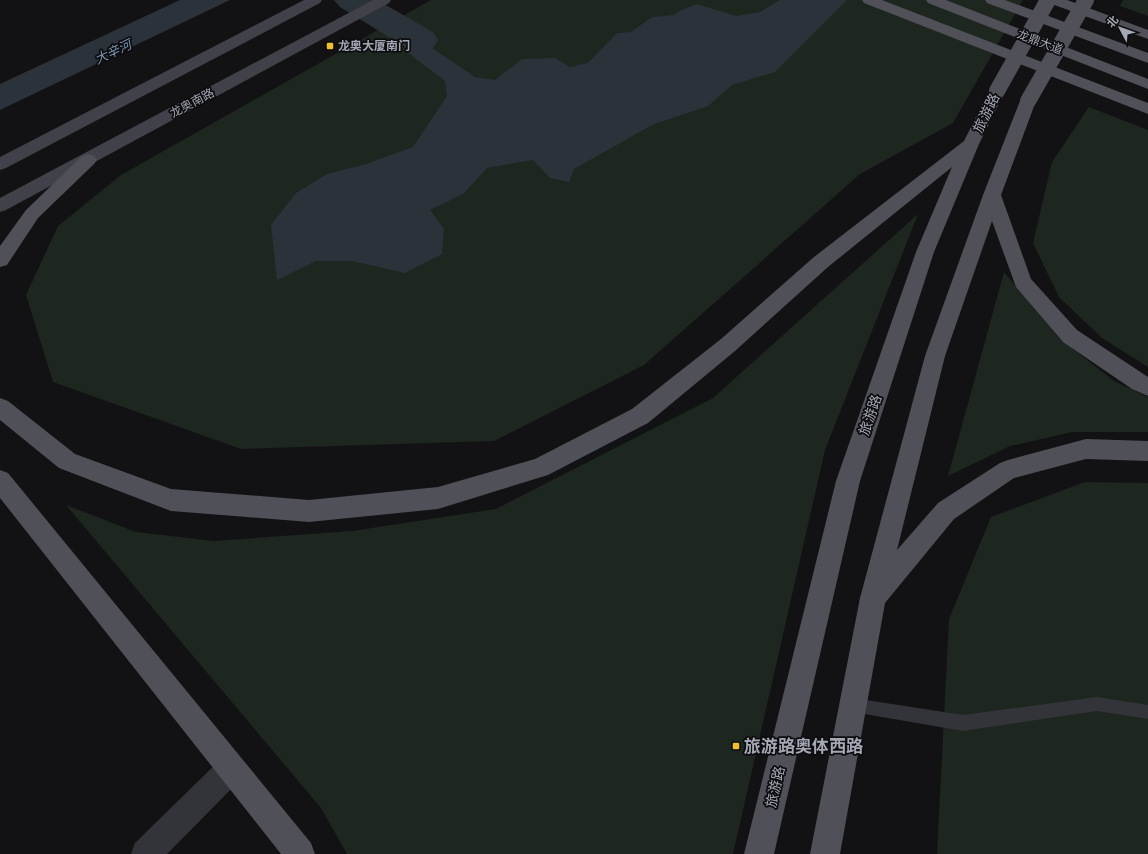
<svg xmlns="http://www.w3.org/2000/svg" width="1148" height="854" font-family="Jost,'Noto Sans SC',sans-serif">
  <rect width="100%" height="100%" fill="#121214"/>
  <g fill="#1e2620">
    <polygon points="431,0 1023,0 953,123 860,174 644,365 494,441 241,449 53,382 26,295 58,226 121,175"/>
    <polygon points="1123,0 1148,0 1148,16 1120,6"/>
    <polygon points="1089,107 1148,130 1148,367 1102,338 1059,297 1033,243 1052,162"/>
    <polygon points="918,214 825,450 733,854 347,854 321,808 66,505 136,532 214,541 352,531 496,509 713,398"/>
    <polygon points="1004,272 1059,338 1114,381 1148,397 1148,432 1072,432 1010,446 948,476"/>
    <polygon points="1085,482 1148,483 1148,854 937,854 949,619 991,517"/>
  </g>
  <g fill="#2b3239">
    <polygon points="180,0 230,0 0,110 0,84"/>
    <polygon points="780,0 847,0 775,72 732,85 708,106 654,124 574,169 569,182 550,178 533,160 487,168 463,194 430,210 444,229 442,254 405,273 352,261 316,261 277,280 271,225 296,193 327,174 366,164 413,147 447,96 445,81 403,49 420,40 475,77 495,80 522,59 555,58 570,67 588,63 617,33 631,32 652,17 674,15 681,10 697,4 736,16 760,12"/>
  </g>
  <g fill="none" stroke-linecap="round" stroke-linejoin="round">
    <polygon fill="#2b3239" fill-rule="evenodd" points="334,0 377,0 433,32 438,40 433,48 420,51 407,48 340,7"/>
    <polygon fill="#333439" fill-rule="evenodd" points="1097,697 1148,705 1148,719 1097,711 963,731 853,712 848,710 846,705 848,700 853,698 963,715"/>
    <polygon fill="#333439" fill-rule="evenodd" points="231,755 241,759 245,769 241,779 167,854 131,854 135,843 221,759"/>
    <g fill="#414249" fill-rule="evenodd">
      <polygon points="304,0 322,0 320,3 6,168 0,170 0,157"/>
      <polygon points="373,0 391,0 389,3 6,210 0,212 0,198"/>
    </g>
    <g fill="#4f5058" fill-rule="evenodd">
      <polygon points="862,0 882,0 1148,103 1148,114 864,3"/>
      <polygon points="926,0 946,0 1148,79 1148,89 928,3"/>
      <polygon points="985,0 1005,0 1148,53 1148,63 987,3"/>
      <polygon points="1047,0 1067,0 1148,30 1148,39 1049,3"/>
      <polygon points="997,86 1003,88 1005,91 979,144 934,252 860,481 774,854 744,854 836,481 916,252 952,167 828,267 735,351 648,423 548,475 438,509 309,522 171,511 59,468 0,420 0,398 8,401 75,454 171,489 309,500 438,487 535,459 632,409 721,339 814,257 964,141 989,91 991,88"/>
      <polygon points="1028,96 1034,98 1036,101 1001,195 1031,279 1077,330 1148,377 1148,396 1132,389 1063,342 1016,287 992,221 945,356 897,550 938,503 1000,463 1008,460 1086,439 1148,441 1148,461 1086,459 1014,478 954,519 885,603 840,854 810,854 860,598 925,356 983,195 1020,101 1022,98"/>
      <polygon points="88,154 94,156 97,160 94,164 38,218 7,265 0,267 0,246 26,210 82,156"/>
      <polygon points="0,470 8,473 311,843 315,854 281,854 0,498"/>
    </g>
    <g stroke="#4f5058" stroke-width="16">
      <polyline points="997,91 1048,0"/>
      <polyline points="1028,101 1086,0"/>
    </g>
  </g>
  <g fill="#f0be2e" stroke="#0d0d0f" stroke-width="1.5">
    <rect x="326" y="42" width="8" height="8" rx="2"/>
    <rect x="732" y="742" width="8" height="8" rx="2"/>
  </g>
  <g text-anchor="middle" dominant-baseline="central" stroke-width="3.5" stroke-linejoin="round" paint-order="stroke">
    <g font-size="12" fill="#a4a7b4" stroke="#0d0d0f">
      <text transform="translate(1040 42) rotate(21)">龙鼎大道</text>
      <text transform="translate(192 103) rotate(-28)">龙奥南路</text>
    </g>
    <g font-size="12" font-weight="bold" fill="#a4a7b4" stroke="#0d0d0f" text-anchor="start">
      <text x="338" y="46">龙奥大厦南门</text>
    </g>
    <g font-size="13" font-style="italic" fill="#7a93b0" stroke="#0d0d0f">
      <text transform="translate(113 52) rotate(-25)">大辛河</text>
    </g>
    <g font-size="14" fill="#a4a7b4" stroke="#0d0d0f">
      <text transform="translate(986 113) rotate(-64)">旅游路</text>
      <text transform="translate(870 415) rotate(-71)">旅游路</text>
      <text transform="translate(775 787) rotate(-77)">旅游路</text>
    </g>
    <g font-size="17" font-weight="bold" fill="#a4a7b4" stroke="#0d0d0f" text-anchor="start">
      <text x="744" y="746">旅游路奥体西路</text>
    </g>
  </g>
  <g transform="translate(1120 28) rotate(311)" stroke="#0d0d0f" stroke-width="3" paint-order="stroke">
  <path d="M0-3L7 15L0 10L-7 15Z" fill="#a4a7b4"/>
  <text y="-6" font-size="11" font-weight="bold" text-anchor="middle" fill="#a4a7b4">北</text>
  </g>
</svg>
